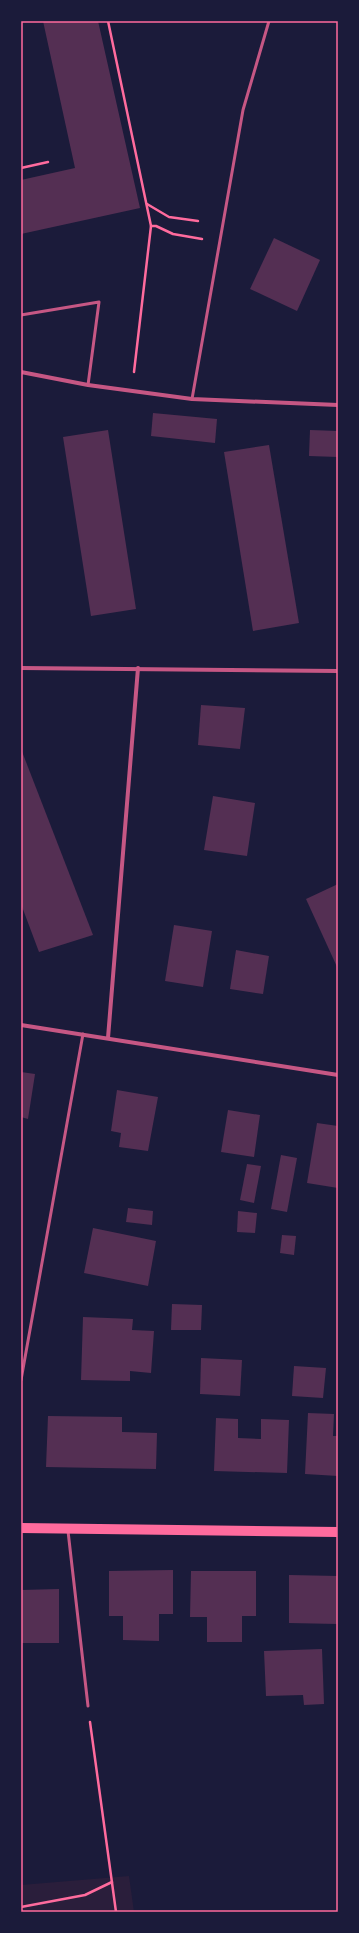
<svg xmlns="http://www.w3.org/2000/svg" width="359" height="1933" font-family="'Roboto Condensed',sans-serif">
  <rect width="100%" height="100%" fill="#1b1b3a"/>
  <polygon fill="#2a1e3b" points="129,1876 134,1912 21,1912 21,1885"/>
  <g fill="#542f53">
    <polygon points="43,21 98,21 140,208 21,234 21,180 75,168"/>
    <polygon points="274,238 320,260 297,311 250,289"/>
    <polygon points="153,413 217,419 215,443 151,436"/>
    <polygon points="108,430 136,609 91,616 63,437"/>
    <polygon points="310,430 338,431 338,457 309,456"/>
    <polygon points="269,445 299,623 253,631 224,452"/>
    <polygon points="201,705 245,708 240,749 198,745"/>
    <polygon points="21,749 93,935 39,952 21,904"/>
    <polygon points="213,796 255,803 247,856 204,850"/>
    <polygon points="338,884 338,969 306,899"/>
    <polygon points="174,925 212,931 203,987 165,981"/>
    <polygon points="236,950 269,956 263,994 230,989"/>
    <polygon points="21,1072 35,1074 28,1119 21,1117"/>
    <polygon points="117,1090 158,1097 148,1151 119,1147 121,1133 111,1131"/>
    <polygon points="228,1110 260,1115 254,1157 221,1152"/>
    <polygon points="317,1123 338,1126 338,1188 307,1183"/>
    <polygon points="281,1155 297,1158 287,1212 271,1209"/>
    <polygon points="247,1164 261,1166 254,1203 240,1200"/>
    <polygon points="128,1208 153,1211 152,1225 126,1222"/>
    <polygon points="238,1211 257,1213 255,1233 237,1232"/>
    <polygon points="93,1228 156,1241 148,1286 84,1273"/>
    <polygon points="282,1235 296,1236 294,1255 280,1253"/>
    <polygon points="172,1304 202,1305 201,1330 171,1330"/>
    <polygon points="83,1317 133,1319 132,1330 154,1331 151,1373 130,1371 130,1381 81,1380"/>
    <polygon points="201,1358 242,1360 240,1396 200,1394"/>
    <polygon points="294,1366 326,1368 323,1398 292,1396"/>
    <polygon points="308,1413 334,1414 333,1436 338,1436 338,1476 305,1474"/>
    <polygon points="48,1416 122,1417 122,1432 157,1433 156,1469 46,1467"/>
    <polygon points="216,1418 238,1419 238,1438 261,1439 261,1419 289,1420 287,1473 214,1471"/>
    <polygon points="173,1570 173,1614 159,1614 159,1641 123,1640 123,1616 109,1616 109,1571"/>
    <polygon points="191,1571 256,1571 256,1616 242,1616 242,1642 207,1642 207,1617 190,1617"/>
    <polygon points="289,1575 338,1576 338,1624 289,1623"/>
    <polygon points="59,1589 59,1643 21,1643 21,1590"/>
    <polygon points="322,1649 324,1704 304,1705 303,1695 266,1696 264,1651"/>
  </g>
  <g fill="none" stroke-linecap="round" stroke-linejoin="round">
    <g stroke="#ff6b9d" stroke-width="2.5">
      <polyline points="108,21 151,226 134,372"/>
      <polyline points="21,168 48,162"/>
      <polyline points="147,204 169,217 198,221"/>
      <polyline points="151,226 156,226 173,234 202,239"/>
      <polyline points="90,1722 116,1912"/>
      <polyline points="21,1907 85,1895 112,1882"/>
    </g>
    <g stroke="#c65784" stroke-width="3">
      <polyline points="21,315 99,302 88,385"/>
      <polyline points="192,399 243,110 269,21"/>
      <polyline points="21,1380 83,1034"/>
      <polyline points="68,1531 88,1706"/>
    </g>
    <g stroke="#c65784" stroke-width="4">
      <polyline points="21,372 88,385 192,399 338,405"/>
      <polyline points="21,668 338,671"/>
      <polyline points="21,1025 338,1075"/>
      <polyline points="108,1038 138,668"/>
    </g>
    <polyline stroke="#ff6b9d" stroke-width="10" points="21,1528 338,1532"/>
  </g>
  <rect width="359" height="1933" fill="none" stroke="#1b1b3a" stroke-width="44"/>
  <rect x="22" y="22" width="315" height="1889" fill="none" stroke="#ff6b9d" stroke-width="1.5"/>
</svg>
